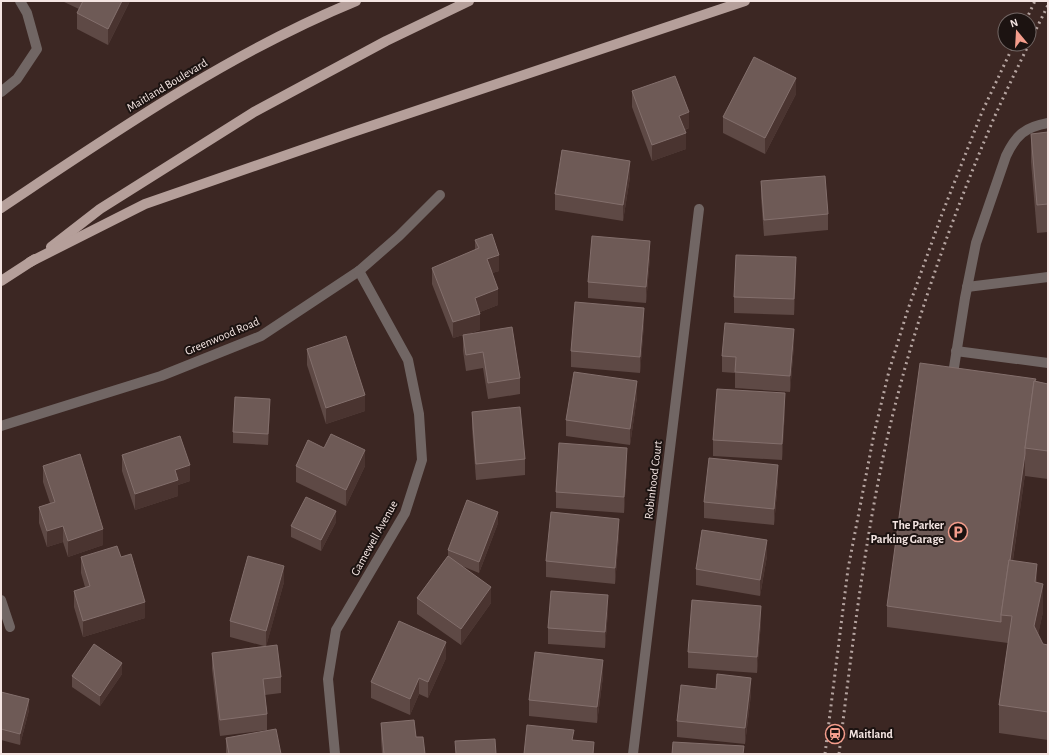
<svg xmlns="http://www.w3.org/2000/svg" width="1049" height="755" font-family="'Alegreya Sans',sans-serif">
  <rect width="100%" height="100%" fill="#3c2723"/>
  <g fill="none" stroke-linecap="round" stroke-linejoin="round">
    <g stroke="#716664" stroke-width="10">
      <polyline points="1,92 17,79 37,49 27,13 20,1"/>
      <polyline points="967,287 1048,277"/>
      <polyline points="956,351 1048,363"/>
      <path d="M952,380l13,-82 11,-55 30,-87c10,-21 19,-29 42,-33"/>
    </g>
    <g stroke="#716664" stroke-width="10">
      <polyline points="1,426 161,376 261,336 359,271 399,236 440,195"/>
      <polyline points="1,600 10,627"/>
      <polyline points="335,754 328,679 336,630 405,513 422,460 419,414 408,360 359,271"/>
      <polyline points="633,754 699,209"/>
    </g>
    <g stroke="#b59f9a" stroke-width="10">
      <path d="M1,208c114,-76 228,-155 355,-207"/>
      <polyline points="51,247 100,209 254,112 386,41 469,1"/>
      <polyline points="30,262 145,204 350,133 745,1"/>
      <polyline points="1,281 35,259"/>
    </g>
    <g stroke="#b5a4a0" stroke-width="3" stroke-dasharray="2 4" stroke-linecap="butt">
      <polyline points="1026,20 1035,1"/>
      <polyline points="825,754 848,569 874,434 889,371 908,309 942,214 982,112 1014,44"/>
      <path d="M839,754c13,-106 25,-211 48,-315 25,-110 63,-217 107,-321 17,-38 36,-76 54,-113"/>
    </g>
  </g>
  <g fill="#5e4945">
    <polygon points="62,1 130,1 108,45 77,29 77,13 79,9"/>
    <polygon points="632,91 689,128 685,130 686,149 652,161 632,107"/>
    <polygon points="796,94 765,154 723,133 723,117"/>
    <polygon points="1048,132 1048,232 1037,233 1031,162 1031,134"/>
    <polygon points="630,177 623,221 555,210 555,194"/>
    <polygon points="761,181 828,214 828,230 764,236 761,197"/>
    <polygon points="475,240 499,271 492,273 498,305 480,312 480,330 464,335 520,378 520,394 488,399 483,368 466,371 463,351 463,335 453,338 432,284 432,268 475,250"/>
    <polygon points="650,257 646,303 588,298 588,282"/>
    <polygon points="796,273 794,315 734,313 734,297"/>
    <polygon points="644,324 640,373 571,367 571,351"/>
    <polygon points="794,345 790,392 735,388 735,373 722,372 722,356"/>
    <polygon points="307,349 365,411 326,424 307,365"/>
    <polygon points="1036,381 1048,384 1048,479 1025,476 1025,474 1013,560 1037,582 1043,612 1038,634 1043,644 1048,645 1048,740 999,733 999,705 1008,643 887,627 887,606"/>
    <polygon points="637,397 630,445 566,436 566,420"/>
    <polygon points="785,409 782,460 713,456 713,440"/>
    <polygon points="270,410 268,445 233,443 233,432"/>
    <polygon points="472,412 525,459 525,475 476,480 472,428"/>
    <polygon points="324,448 365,466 346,506 296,482 296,466"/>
    <polygon points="122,455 190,481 178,485 178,496 135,510 122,471"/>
    <polygon points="627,463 624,513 556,508 556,492"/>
    <polygon points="43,466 103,545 68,557 63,542 47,547 39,523 39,507 50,503 43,482"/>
    <polygon points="778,481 774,525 704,518 704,502"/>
    <polygon points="336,522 321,551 291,537 291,526"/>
    <polygon points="498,523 479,573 462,566 491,603 461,645 417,614 417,598 448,556 448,550"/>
    <polygon points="619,535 615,584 546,577 546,561"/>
    <polygon points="767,556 760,596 696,585 696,569"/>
    <polygon points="81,557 121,557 145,618 83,637 74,607 74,591 85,587 81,573"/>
    <polygon points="284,582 266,646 281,677 281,693 265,695 267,714 267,730 220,736 212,669 212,653 264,646 230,637 230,621"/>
    <polygon points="608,611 605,648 548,644 548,628"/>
    <polygon points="761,622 757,673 688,668 688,652"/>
    <polygon points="446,658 428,698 419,694 410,715 371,698 371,682"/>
    <polygon points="122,674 100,706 72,687 72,676"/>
    <polygon points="603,676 597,723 529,716 529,700"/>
    <polygon points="716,689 751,694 745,744 677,737 677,721"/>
    <polygon points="1,692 29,710 20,745 1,740"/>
    <polygon points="381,723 416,737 425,754 382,754 381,739"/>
    <polygon points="226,738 281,754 226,754"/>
  </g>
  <g fill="#4a3430">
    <polygon points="122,1 130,1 108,45 108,29"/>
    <polygon points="796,78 796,94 765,154 765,138"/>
    <polygon points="689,112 689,128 679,131 679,116"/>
    <polygon points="686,133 686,149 652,161 652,145"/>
    <polygon points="630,161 630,177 623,221 623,205"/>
    <polygon points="650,241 650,257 646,303 646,287"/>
    <polygon points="499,255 499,271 487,275 487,259"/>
    <polygon points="796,257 796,273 794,315 794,299"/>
    <polygon points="498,289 498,305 475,314 475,298"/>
    <polygon points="644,308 644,324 640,373 640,357"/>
    <polygon points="480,314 480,330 453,338 453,322"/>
    <polygon points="794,329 794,345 790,392 790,376"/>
    <polygon points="637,381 637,397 630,445 630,429"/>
    <polygon points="785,393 785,409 782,460 782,444"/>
    <polygon points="365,395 365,411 326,424 326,408"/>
    <polygon points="270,399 270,410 268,445 268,434"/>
    <polygon points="627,448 627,463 624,513 624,497"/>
    <polygon points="365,450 365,466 346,506 346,490"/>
    <polygon points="1025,454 1025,474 1005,615 1002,615"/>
    <polygon points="190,465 190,481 178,485 178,496 135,510 135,494 175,470"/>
    <polygon points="778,465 778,481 774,525 774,509"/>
    <polygon points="336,511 336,522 321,551 321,540"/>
    <polygon points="498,512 498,523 479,573 479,562"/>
    <polygon points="619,519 619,535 615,584 615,568"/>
    <polygon points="63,526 63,542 47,547 47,531"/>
    <polygon points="103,529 103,545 68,557 68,541"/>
    <polygon points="767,540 767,556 760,596 760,580"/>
    <polygon points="1037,564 1037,592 1035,582"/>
    <polygon points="284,566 284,582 266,647 266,631"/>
    <polygon points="1043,584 1043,612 1034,654 1034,626"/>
    <polygon points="491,587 491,603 461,645 461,629"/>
    <polygon points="608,595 608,611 605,648 605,632"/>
    <polygon points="145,602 145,618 83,637 83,621"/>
    <polygon points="761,606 761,622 757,673 757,657"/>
    <polygon points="446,642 446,658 428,698 428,682"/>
    <polygon points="603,660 603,676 597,723 597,707"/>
    <polygon points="122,663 122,674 100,706 100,696"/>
    <polygon points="419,678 419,694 410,715 410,699"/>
    <polygon points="751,678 751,694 745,744 745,728"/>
    <polygon points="29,699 29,710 20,745 20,734"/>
  </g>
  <g fill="#6e5a56" stroke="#836f6c">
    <polygon points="83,1 122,1 108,29 77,13"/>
    <polygon points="754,57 796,78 765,138 723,117"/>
    <polygon points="675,76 689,112 679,116 686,133 652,145 632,91"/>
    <polygon points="1048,132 1048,204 1037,205 1031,134"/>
    <polygon points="562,150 630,161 623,205 555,194"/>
    <polygon points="825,176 828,214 764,220 761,181"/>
    <polygon points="492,234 499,255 487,259 498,289 475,298 480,314 453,322 432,268 479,248 475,240"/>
    <polygon points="592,236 650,241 646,287 588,282"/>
    <polygon points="736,255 796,257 794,299 734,297"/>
    <polygon points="575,302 644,308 640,357 571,351"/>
    <polygon points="725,323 794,329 790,376 735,372 736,357 722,356"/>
    <polygon points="512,327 520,378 488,383 483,352 466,355 463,335"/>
    <polygon points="346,336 365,395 326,408 307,349"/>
    <polygon points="920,363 1036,379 1035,381 1034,381 1025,448 1025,454 1010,560 1009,560 1001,615 1001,622 887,606"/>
    <polygon points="574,372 637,381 630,429 566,420"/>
    <polygon points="1034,381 1048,384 1048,451 1025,448"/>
    <polygon points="717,389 785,393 782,444 713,440"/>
    <polygon points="235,397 270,399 268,434 233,432"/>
    <polygon points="520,407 525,459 476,464 472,412"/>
    <polygon points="331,434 365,450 346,490 296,466 308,440 324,448"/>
    <polygon points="180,436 190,465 175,470 178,480 135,494 122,455"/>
    <polygon points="559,443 627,448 624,497 556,492"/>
    <polygon points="80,454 103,529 68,541 63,526 47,531 39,507 55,502 43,466"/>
    <polygon points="709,458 778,465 774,509 704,502"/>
    <polygon points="306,497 336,511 321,540 291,526"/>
    <polygon points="467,500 498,512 479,562 448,550"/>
    <polygon points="551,512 619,519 615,568 546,561"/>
    <polygon points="702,530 767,540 760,580 696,569"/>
    <polygon points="117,546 121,557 131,554 145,602 83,621 74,591 90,586 81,557"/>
    <polygon points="248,556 284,566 266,631 230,621"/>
    <polygon points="448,556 491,587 461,629 417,598"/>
    <polygon points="1009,560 1037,564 1035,582 1043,584 1034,626 1043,644 1048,645 1048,712 999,705 1012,616 1001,615"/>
    <polygon points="551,591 608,595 605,632 548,628"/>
    <polygon points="692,600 761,606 757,657 688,652"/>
    <polygon points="399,621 446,642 428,682 419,678 410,699 371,682"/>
    <polygon points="94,644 122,663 100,696 72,676"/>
    <polygon points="277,645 281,677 263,679 267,714 220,720 212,653"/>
    <polygon points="535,652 603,660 597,707 529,700"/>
    <polygon points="717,674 751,678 745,728 677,721 681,685 716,689"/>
    <polygon points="1,692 29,699 20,734 1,729"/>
    <polygon points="414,720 416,737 423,737 425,754 384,754 381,723"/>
    <polygon points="527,725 574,730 572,740 594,742 593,754 524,754"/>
    <polygon points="276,729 281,754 229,754 226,738"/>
    <polygon points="495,739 496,754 456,754 455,741"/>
    <polygon points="673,742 744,746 743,754 672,754"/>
  </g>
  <defs>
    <symbol id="parking-ring" viewBox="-11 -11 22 22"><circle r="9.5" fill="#1c1311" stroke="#f49d8c" stroke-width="1.5"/><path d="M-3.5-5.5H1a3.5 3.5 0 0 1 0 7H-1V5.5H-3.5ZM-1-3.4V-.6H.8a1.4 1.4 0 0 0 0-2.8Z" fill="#f49d8c"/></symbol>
    <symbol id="station-ring" viewBox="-11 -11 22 22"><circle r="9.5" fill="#1c1311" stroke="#f49d8c" stroke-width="1.5"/><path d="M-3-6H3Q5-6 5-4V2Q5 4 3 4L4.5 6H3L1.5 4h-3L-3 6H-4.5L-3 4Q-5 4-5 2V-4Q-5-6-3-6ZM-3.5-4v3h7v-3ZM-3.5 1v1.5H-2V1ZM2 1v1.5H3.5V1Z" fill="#f49d8c"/></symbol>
  </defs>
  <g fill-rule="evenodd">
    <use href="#parking-ring" x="947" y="521" width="22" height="22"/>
    <use href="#station-ring" x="824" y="723" width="22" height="22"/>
  </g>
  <g text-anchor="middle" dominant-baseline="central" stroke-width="4" stroke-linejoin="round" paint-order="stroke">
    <g font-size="12" fill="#f4e5e2" stroke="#1c1311">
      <text transform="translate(167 85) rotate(-31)">Maitland Boulevard</text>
      <text transform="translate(222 336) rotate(-23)">Greenwood Road</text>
      <text transform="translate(653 480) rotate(-83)">Robinhood Court</text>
      <text transform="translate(374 538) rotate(-61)">Gamewell Avenue</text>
    </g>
    <g font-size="12" font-weight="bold" fill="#f4e5e2" stroke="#1c1311" text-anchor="end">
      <text x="944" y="525">The Parker<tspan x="944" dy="14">Parking Garage</tspan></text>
      <text x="849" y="734" text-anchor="start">Maitland</text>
    </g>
  </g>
  <rect width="1049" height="755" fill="none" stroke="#f4e5e2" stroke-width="4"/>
  <g transform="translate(1017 32) rotate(342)"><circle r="19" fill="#1c1311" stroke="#726765"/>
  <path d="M0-3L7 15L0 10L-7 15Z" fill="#f49d8c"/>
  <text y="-6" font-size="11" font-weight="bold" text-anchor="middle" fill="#f4e5e2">N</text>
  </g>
</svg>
